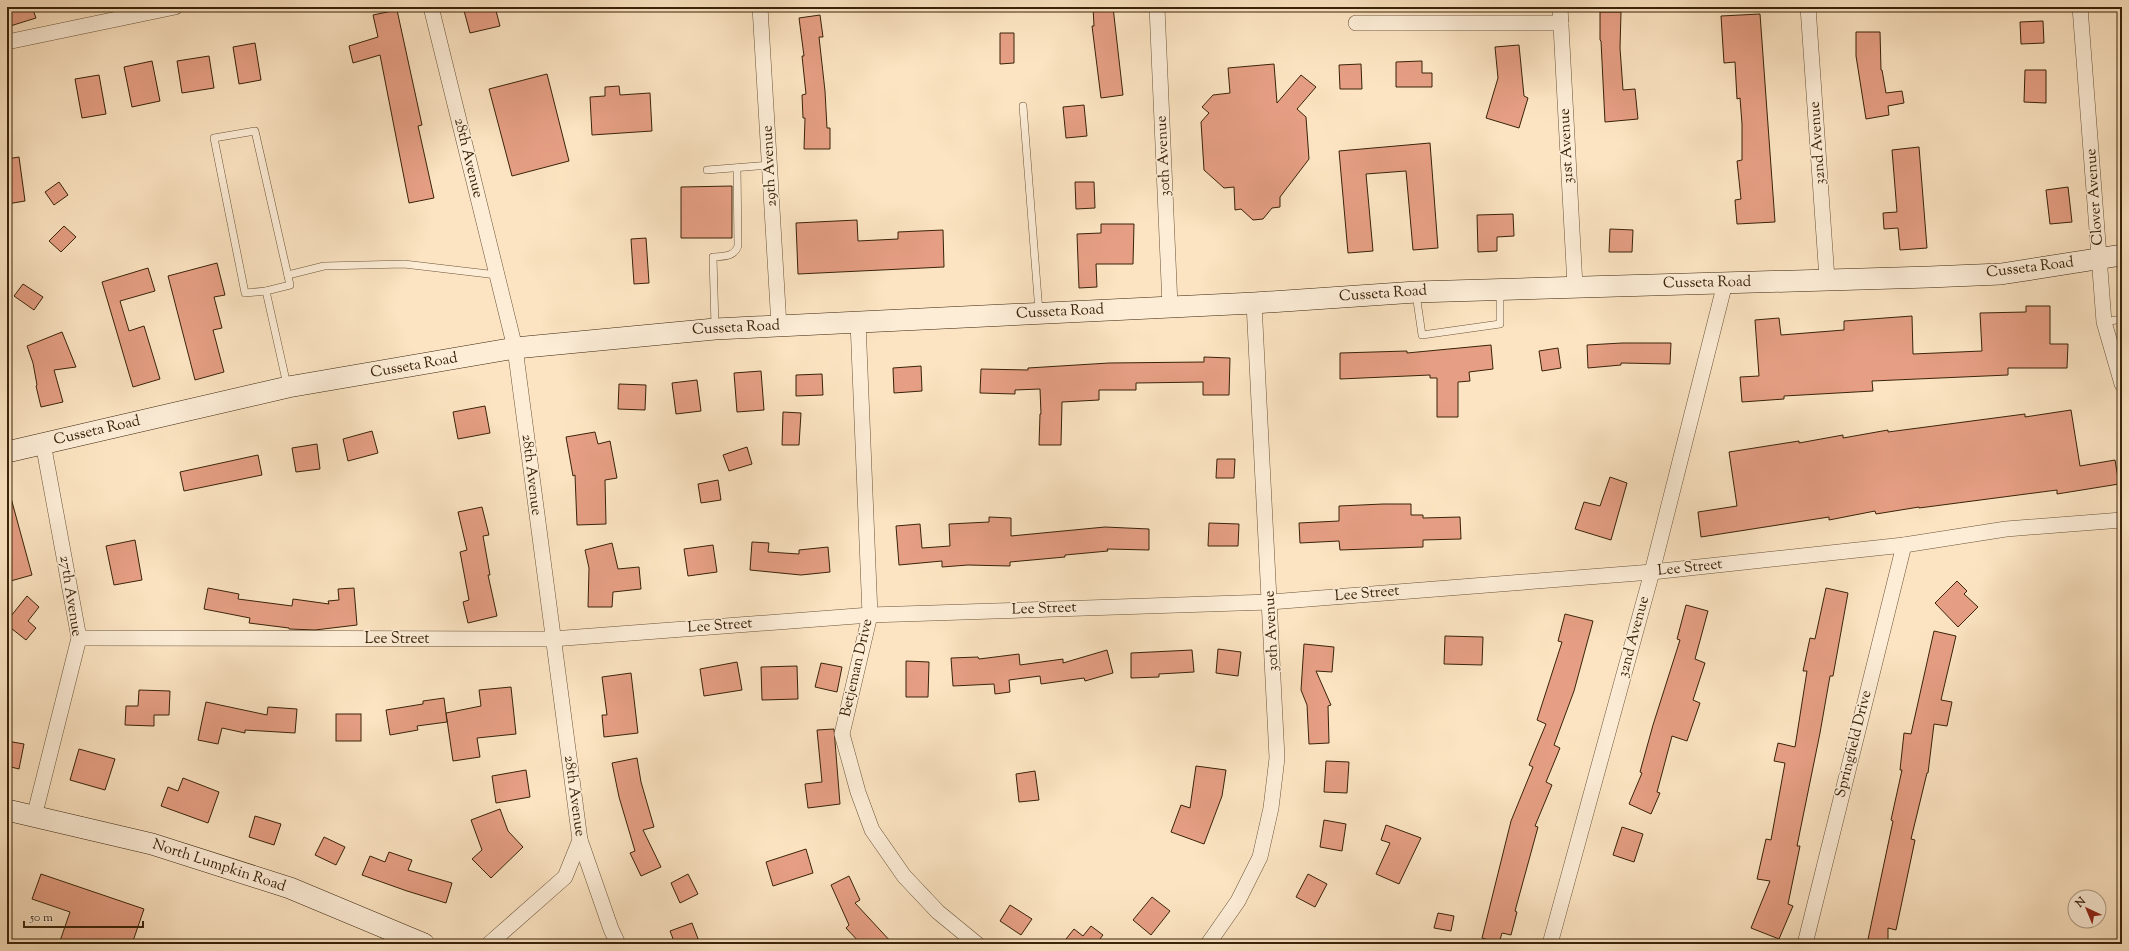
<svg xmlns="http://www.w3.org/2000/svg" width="2129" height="951" font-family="'Sorts Mill Goudy',serif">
  <rect width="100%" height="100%" fill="#fce4c2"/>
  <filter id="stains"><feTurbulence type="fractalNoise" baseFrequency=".005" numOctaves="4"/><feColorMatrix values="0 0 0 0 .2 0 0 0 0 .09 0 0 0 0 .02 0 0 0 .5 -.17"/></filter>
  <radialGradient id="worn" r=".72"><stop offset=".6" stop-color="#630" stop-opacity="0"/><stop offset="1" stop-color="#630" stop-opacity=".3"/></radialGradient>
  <g fill="#e69f84" stroke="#392309">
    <polygon points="7,7 32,7 36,18 7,27"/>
    <polygon points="463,7 495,7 500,26 470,33"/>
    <polygon points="1093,7 1113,7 1123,95 1101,98 1092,26 1094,26"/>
    <polygon points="397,10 422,125 418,126 434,198 409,203 380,55 353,63 349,46 378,37 373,15"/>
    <polygon points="1600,12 1621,12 1620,48 1623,90 1635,89 1638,119 1605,122 1601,41 1600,40"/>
    <polygon points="1760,14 1775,222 1737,224 1735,200 1741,199 1737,161 1742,160 1742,124 1740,98 1737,99 1735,62 1724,63 1721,16"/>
    <polygon points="820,15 823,37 819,37 825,91 827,128 830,128 830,149 804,149 805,118 803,118 802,95 806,94 802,56 804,56 799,18"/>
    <polygon points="2043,21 2044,43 2021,44 2020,22"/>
    <polygon points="1856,32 1880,32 1881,70 1882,70 1886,93 1902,91 1904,103 1888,106 1889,115 1866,119 1856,56"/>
    <polygon points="1000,33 1014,33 1014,63 1000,64"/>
    <polygon points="255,43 261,80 239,84 233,47"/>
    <polygon points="1519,45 1524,96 1528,98 1519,128 1486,118 1498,78 1495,47"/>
    <polygon points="209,56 214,88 182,93 177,61"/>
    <polygon points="152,61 160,101 132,107 124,67"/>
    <polygon points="1422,61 1422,73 1432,73 1432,87 1396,87 1396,62"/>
    <polygon points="1274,64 1277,103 1301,75 1316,87 1297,109 1306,117 1309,159 1280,197 1280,207 1272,208 1263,219 1253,220 1241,209 1235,210 1234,187 1224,188 1204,170 1201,122 1209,113 1202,107 1213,95 1230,93 1228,68"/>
    <polygon points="1361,64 1362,89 1340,89 1339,65"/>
    <polygon points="2025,70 2046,70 2046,103 2024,102"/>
    <polygon points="547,74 569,161 512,176 489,89"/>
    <polygon points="99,75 106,114 82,118 75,79"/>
    <polygon points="619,86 620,95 650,93 652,131 592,135 590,97 605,96 605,87"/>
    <polygon points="1084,105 1087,136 1066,138 1063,107"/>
    <polygon points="1430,143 1438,248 1413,250 1406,171 1366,174 1373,251 1348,253 1339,151"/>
    <polygon points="1919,147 1927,248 1900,250 1898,228 1884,229 1883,213 1897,212 1892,150"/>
    <polygon points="19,157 25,201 7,204 7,159"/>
    <polygon points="59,182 68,195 54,205 45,192"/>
    <polygon points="1075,182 1094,182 1095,208 1076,209"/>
    <polygon points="732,186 732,238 681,238 681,187"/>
    <polygon points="2068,187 2072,222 2050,224 2046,190"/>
    <polygon points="1513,214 1514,236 1497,237 1497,251 1478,252 1477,215"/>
    <polygon points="857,220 858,241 898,239 898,232 943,230 944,267 798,274 796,223"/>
    <polygon points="1101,224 1134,224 1133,264 1096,264 1097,287 1079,288 1077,234 1101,233"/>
    <polygon points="64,226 76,237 61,252 49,241"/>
    <polygon points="1610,229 1633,230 1632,252 1609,252"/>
    <polygon points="646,238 649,283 634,284 631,239"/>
    <polygon points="217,263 225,295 214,297 222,328 213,330 224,372 195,380 168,276"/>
    <polygon points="148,268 155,291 120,301 129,331 144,326 160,379 133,387 102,282"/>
    <polygon points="23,284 43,297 34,310 14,296"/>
    <polygon points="2026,306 2050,306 2050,344 2068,344 2067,368 2008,368 2008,375 1872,381 1873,391 1784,396 1784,399 1742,402 1740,377 1759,376 1755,320 1779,318 1781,335 1844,330 1844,321 1912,316 1913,354 1982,351 1980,313 2026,312"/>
    <polygon points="62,332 76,367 54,370 63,402 41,407 36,386 37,385 33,363 27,346"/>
    <polygon points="1622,343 1671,343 1670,364 1621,363 1621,365 1588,368 1587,345"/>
    <polygon points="1491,345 1493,369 1469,372 1470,381 1458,382 1458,417 1437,417 1437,378 1430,378 1430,375 1340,379 1340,353 1407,351 1407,353"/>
    <polygon points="1558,348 1561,368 1542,371 1539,351"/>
    <polygon points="1204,357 1230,358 1229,395 1203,395 1203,382 1136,383 1136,390 1099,390 1099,400 1062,402 1061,445 1039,445 1040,414 1041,414 1040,389 1015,390 1015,394 980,393 981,369 1028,370 1028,368 1109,363 1204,362"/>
    <polygon points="921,366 922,391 894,393 893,368"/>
    <polygon points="761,371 764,410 737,412 734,373"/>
    <polygon points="822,374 823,395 796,396 796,375"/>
    <polygon points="697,380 701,411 676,414 672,383"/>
    <polygon points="619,384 646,385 645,410 618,409"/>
    <polygon points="485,406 490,433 458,439 453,412"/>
    <polygon points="2071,410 2080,466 2115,460 2119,484 2057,494 2057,490 1919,508 1919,507 1876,514 1875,511 1829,520 1829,517 1701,537 1698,512 1737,506 1729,452 1799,441 1799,443 1843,435 1843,438 1888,430 1888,432 2025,414 2025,417"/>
    <polygon points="783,412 801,413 799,445 782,445"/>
    <polygon points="372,431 378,453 348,461 343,439"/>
    <polygon points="595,432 598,444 610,441 617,478 605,480 606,524 577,525 575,475 573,476 566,437"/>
    <polygon points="317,444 320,469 296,472 292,448"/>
    <polygon points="747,447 752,464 729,471 723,455"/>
    <polygon points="258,455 262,475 184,491 180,472"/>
    <polygon points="1217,459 1235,459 1234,478 1216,478"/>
    <polygon points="1610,477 1627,483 1611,540 1575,529 1584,502 1600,506"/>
    <polygon points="718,480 721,500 701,503 698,484"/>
    <polygon points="7,498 11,498 32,575 7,582"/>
    <polygon points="1383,504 1411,504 1411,515 1423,515 1423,518 1460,517 1461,539 1423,540 1423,547 1340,550 1339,541 1300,543 1299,523 1339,521 1339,506"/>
    <polygon points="482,507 489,535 483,536 490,575 488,575 497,616 468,623 463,602 469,600 460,552 467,550 458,512"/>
    <polygon points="989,517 1011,518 1011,536 1105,527 1149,529 1149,550 1107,549 1108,551 1065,555 1065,557 1010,562 1010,566 968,565 942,567 942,561 899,565 896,526 920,524 922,548 950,546 949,524 989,522"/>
    <polygon points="1209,523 1239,524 1238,546 1208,546"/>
    <polygon points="135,540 142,580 114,585 106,546"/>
    <polygon points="752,542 769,543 768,552 799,554 799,550 828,547 830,572 801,575 750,570"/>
    <polygon points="612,543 618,569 639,567 641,589 613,592 612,607 588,607 589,568 585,550"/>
    <polygon points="713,545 717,572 688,576 684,549"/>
    <polygon points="1957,581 1967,591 1964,594 1978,607 1958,627 1935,603"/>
    <polygon points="208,588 239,594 238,599 292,606 293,599 329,604 328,601 339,600 338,589 354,588 357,625 315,630 289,629 289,628 249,623 250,618 204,609"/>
    <polygon points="1826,588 1848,593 1833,676 1830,676 1820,733 1797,846 1800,846 1788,904 1793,906 1779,939 1751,928 1770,881 1757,879 1766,839 1771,840 1785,763 1774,761 1778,743 1795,747 1807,671 1803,671 1810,638 1815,639"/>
    <polygon points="27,596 39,607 28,621 36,628 26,640 7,625 7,621"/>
    <polygon points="1686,605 1708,611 1695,659 1705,663 1693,700 1700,703 1687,741 1672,736 1657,792 1660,793 1651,814 1629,804 1642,773 1640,772 1653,725 1680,640 1677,639"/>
    <polygon points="1565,614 1593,621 1574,691 1554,745 1560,748 1546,782 1552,785 1535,826 1538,827 1515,911 1517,912 1511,935 1502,933 1499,943 1482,938 1511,821 1533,767 1529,765 1546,724 1537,720 1562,642 1558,641"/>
    <polygon points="1934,631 1956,636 1941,700 1952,702 1947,726 1934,724 1928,773 1927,773 1911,839 1915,840 1896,930 1888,928 1888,944 1867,944 1893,821 1891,820 1902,770 1900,770 1904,733 1911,734"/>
    <polygon points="1445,636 1483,637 1482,665 1444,664"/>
    <polygon points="1304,644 1334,647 1332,672 1316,671 1331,705 1328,706 1329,743 1309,744 1307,705 1301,690"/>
    <polygon points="1218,649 1241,652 1238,676 1216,673"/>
    <polygon points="1107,650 1113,673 1085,681 1084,678 1041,684 1040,676 1009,680 1010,692 995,694 994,684 953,686 951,658 978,657 979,659 1019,654 1020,665 1063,659 1063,663"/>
    <polygon points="1192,650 1194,672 1159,674 1159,677 1131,678 1131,653"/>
    <polygon points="906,661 929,662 928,697 906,697"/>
    <polygon points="737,662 742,690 704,696 700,669"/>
    <polygon points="821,663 842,667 837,692 815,687"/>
    <polygon points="797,666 798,699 762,700 761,667"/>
    <polygon points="631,673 638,733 604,737 602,715 607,715 602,677"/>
    <polygon points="511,687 516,734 477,738 480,757 453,761 446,713 481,706 479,690"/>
    <polygon points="139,690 170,691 169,715 154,715 154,726 125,725 126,706 138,706"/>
    <polygon points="444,698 447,722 417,726 418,730 390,735 386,710 423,704 423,701"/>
    <polygon points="206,702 267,715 268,707 297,709 295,733 245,730 245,733 222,728 218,744 198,740"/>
    <rect x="336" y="714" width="25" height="27"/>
    <polygon points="834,729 840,804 808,808 805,784 822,782 817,730"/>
    <polygon points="7,741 24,744 19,769 7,766"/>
    <polygon points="79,749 115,759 105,790 70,780"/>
    <polygon points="637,758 641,782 654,827 643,830 661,867 641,876 630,853 635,851 619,797 612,763"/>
    <polygon points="1326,761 1349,762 1347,793 1324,792"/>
    <polygon points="1196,766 1226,770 1222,796 1204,844 1171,832 1181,805 1190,808"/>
    <polygon points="526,770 530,797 496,803 492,776"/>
    <polygon points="1035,771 1039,800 1019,802 1016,774"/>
    <polygon points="183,778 219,792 208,823 161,806 168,787 178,791"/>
    <polygon points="500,809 508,831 523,847 491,878 472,859 482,850 471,820"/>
    <polygon points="255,816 281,824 274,845 249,837"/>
    <polygon points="1324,820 1346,824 1342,851 1320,847"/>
    <polygon points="1386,825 1421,838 1399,884 1376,874 1390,843 1381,840"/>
    <polygon points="1622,827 1643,834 1634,862 1613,855"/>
    <polygon points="324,837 345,847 336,865 315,855"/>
    <polygon points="806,849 813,873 773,886 766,862"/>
    <polygon points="389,852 412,860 408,870 452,883 446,903 407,891 362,875 370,856 385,862"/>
    <polygon points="41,874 144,909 132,944 59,944 70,912 32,899"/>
    <polygon points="688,874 698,894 680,903 671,883"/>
    <polygon points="1308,874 1327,884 1315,907 1296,897"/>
    <polygon points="849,876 860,900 855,903 893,944 861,944 846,928 849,925 831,885"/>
    <polygon points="1152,897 1170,911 1151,935 1133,920"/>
    <polygon points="1010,905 1032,919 1021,935 1000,921"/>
    <polygon points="1438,913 1454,916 1451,931 1434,928"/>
    <polygon points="692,923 700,944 675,944 670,931"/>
    <polygon points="1091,926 1103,935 1096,944 1062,944 1074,929 1083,936"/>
  </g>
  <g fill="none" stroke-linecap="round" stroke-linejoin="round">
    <defs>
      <g id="lane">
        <polyline points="1023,106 1039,312"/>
        <polygon points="255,131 290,285 266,291 245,293 214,138"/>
        <polyline points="707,170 769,165"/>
        <polyline points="288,275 324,266 404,264 497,275"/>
        <polyline points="266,291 287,385"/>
        <polyline points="1416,294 1422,335 1500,324 1500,292"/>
        <polyline points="2104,322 2122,319"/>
        <path d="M715,326l-2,-69c11,-1 21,0 25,-11l-1,-78"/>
      </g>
      <g id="street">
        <polyline points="431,7 515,348 580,840 611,929 618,944"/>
        <polyline points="760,7 779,326"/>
        <polyline points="1157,7 1170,306"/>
        <polyline points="1560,7 1575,286"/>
        <polyline points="1808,7 1827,279"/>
        <polyline points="2080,7 2104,322 2122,384"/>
        <polyline points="1356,23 1561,23"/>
        <polyline points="7,42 175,7"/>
        <polyline points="858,322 870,615 842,734 858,792 872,830 904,876 938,912 977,944"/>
        <polyline points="79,638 552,639 870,615 1270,602 1652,572 1904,545 2006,529 2122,520"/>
        <polyline points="34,817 79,638 43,443"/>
        <polyline points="489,944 565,877 580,840"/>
        <polyline points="1208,944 1238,901 1260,857 1271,808 1277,758 1254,303"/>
        <polyline points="1550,944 1652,572 1725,283"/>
        <polyline points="1805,944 1904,545"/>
      </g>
      <g id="secondary">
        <polyline points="7,452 288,387 515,348 715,329 1254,303 1416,292 1929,277 2001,274 2122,255"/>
        <polyline points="7,810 152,844 290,888 424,944"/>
      </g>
    </defs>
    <use href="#lane" stroke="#6a5337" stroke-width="8"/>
    <use href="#street" stroke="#6a5337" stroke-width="16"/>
    <use href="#secondary" stroke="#392309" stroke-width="22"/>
    <use href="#lane" stroke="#fdedd7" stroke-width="7"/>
    <use href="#street" stroke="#fdedd7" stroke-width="15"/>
    <use href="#secondary" stroke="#fdedd7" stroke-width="21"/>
  </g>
  <g text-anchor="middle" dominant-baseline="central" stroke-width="3" stroke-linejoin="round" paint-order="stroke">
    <g font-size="15" fill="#392309" stroke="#fdedd7">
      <text transform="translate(1818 143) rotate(-94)">32nd Avenue</text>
      <text transform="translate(1567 146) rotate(-93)">31st Avenue</text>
      <text transform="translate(1164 156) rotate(-93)">30th Avenue</text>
      <text transform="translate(468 158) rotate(76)">28th Avenue</text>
      <text transform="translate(770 166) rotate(-93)">29th Avenue</text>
      <text transform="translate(2095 197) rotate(-94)">Clover Avenue</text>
      <text transform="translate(2030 268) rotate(-7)">Cusseta Road</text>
      <text transform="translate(1707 283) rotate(-1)">Cusseta Road</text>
      <text transform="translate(1383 294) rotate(-4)">Cusseta Road</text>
      <text transform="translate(1060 312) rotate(-3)">Cusseta Road</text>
      <text transform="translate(736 328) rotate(-3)">Cusseta Road</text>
      <text transform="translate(414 366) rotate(-10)">Cusseta Road</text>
      <text transform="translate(97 431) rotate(-13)">Cusseta Road</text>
      <text transform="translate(531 475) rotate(83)">28th Avenue</text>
      <text transform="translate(1690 568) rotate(-6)">Lee Street</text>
      <text transform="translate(1367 594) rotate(-5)">Lee Street</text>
      <text transform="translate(70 596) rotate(81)">27th Avenue</text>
      <text transform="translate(1044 609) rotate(-2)">Lee Street</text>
      <text transform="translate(720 626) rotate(-4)">Lee Street</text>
      <text transform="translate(1272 631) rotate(-93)">30th Avenue</text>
      <text transform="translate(1634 637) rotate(-75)">32nd Avenue</text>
      <text x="397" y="639">Lee Street</text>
      <text transform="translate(857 668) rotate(-77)">Betjeman Drive</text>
      <text transform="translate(1854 744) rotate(-76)">Springfield Drive</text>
      <text transform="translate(574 796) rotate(82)">28th Avenue</text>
      <text transform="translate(219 866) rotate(18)">North Lumpkin Road</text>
    </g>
  </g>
  <rect width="2129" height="951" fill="none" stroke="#fce4c2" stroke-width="24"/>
  <rect x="8" y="8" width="2113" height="935" fill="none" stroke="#392309" stroke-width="2"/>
  <rect x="12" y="12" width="2105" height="927" fill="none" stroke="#392309"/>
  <g transform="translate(2087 909) rotate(316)"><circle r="19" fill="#fdedd7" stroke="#af9c85"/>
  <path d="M0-3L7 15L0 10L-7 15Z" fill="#8f2418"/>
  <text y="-6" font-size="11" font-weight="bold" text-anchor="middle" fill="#392309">N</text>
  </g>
  <path d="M24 921v6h119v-6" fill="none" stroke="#392309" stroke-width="2"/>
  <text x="30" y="921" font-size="12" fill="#392309" stroke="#fdedd7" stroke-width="3" paint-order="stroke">50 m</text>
  <rect width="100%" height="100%" filter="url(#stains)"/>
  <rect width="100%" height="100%" fill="url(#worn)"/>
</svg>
